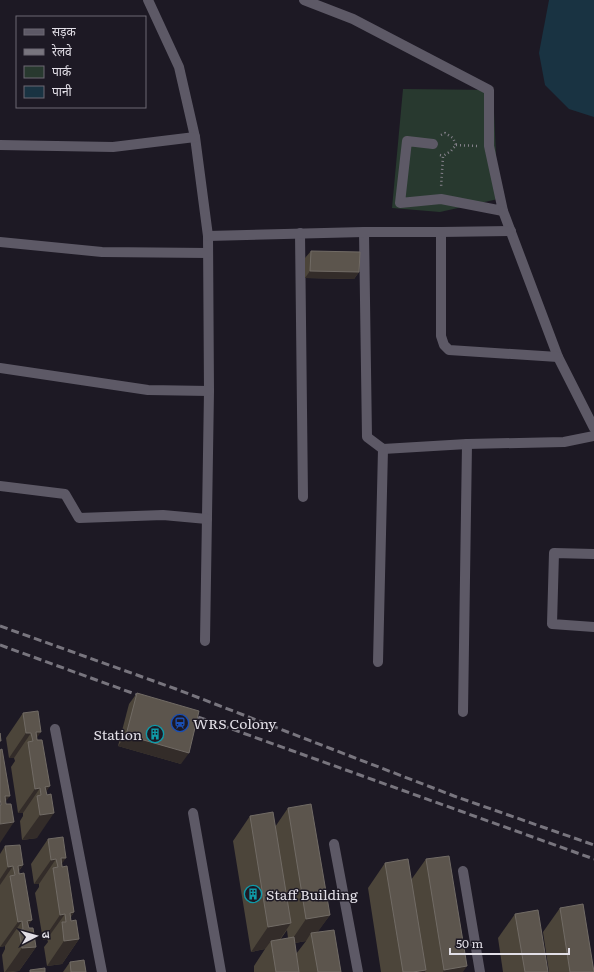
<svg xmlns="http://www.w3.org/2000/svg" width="594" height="972" font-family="Literata,'Noto Sans Devanagari',serif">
  <rect width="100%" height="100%" fill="#1d1924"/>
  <polygon fill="#28392f" points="403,89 493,90 498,199 440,212 392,208"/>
  <polygon fill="#193342" points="549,0 594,0 594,117 569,109 545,85 539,53"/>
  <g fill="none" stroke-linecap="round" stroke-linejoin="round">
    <g stroke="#87838d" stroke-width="2.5" stroke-dasharray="1 3" stroke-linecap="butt">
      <polyline points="441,135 445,133 453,138 456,145 451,151 443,156"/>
      <polyline points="456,145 477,146"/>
      <polyline points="440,155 443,156 441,188"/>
    </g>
    <g stroke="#5d5966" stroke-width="10">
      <polyline points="148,0 179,67 195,137 208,236 209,391 205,641"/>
      <polyline points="304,0 353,19 489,90 489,146 503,211 441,199 400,203 407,141 433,144"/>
      <polyline points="0,145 113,147 195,137"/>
      <polyline points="503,211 558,357 594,428"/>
      <polyline points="364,232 367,437 383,449 467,444 564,442 594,436"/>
      <polyline points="441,232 441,336 444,345 449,350 558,357"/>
      <polyline points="300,233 303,497"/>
      <polyline points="208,236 364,232 441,232 511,231"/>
      <polyline points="0,242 102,252 208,253"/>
      <polyline points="0,368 148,390 209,391"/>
      <polyline points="0,486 65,494 79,518 163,515 207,519"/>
      <polyline points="594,554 554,553 552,624 594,627"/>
      <polyline points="378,662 383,449"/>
      <polyline points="463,712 467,444"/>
      <polyline points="55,729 102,972"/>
      <polyline points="193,813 221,972"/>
      <polyline points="334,844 358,972"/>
      <polyline points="463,871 480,972"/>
    </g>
    <g stroke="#78757e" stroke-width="3" stroke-dasharray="8 4" stroke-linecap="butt">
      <polyline points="0,626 176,689 454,796 594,845"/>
      <polyline points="0,645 146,698"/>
      <polyline points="187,713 594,859"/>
    </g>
  </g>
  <g fill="#4c453a" fill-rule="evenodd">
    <polygon points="311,251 359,272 354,279 305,278 305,258"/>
    <polygon points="137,693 181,764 118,746 129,704"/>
    <polygon points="23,713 37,738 50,786 46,791 37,838 22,840 20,821 23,816 23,813 18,813 11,767 15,761 14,758 9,758 6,738"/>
    <path d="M288,808l42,107 -13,17 24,40h-87v-6l11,-17 -14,3 -18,-111 17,-25 25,11zM287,930l1,8 -8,2zM306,941l-10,13 -1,-11z"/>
    <polygon points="48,839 62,864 74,912 71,917 71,921 79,939 62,964 47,966 44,947 48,942 47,939 43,940 35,893 39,887 39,884 34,884 31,864"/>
    <polygon points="5,846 23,865 19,871 32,920 28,925 29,928 36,947 19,971 13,972 4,972 2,955 5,949 5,946 0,947 0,854"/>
    <polygon points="426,859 463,972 381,972 368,888 385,863 411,880"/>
    <polygon points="560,908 594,972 549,972 543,932"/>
    <polygon points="515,914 548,972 503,972 498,938"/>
    <polygon points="70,962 86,972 63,972"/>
  </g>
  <g fill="#332c29">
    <polygon points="310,271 359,272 354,279 305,278"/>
    <polygon points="36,732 41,732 29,749 33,741"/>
    <polygon points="26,733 31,733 14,758 9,758"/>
    <polygon points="126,735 189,753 181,764 118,746"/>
    <polygon points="50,786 38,803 45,787"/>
    <polygon points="40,788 23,813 18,813 35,789"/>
    <polygon points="5,796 10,796 0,809"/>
    <polygon points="54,813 37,838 22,840 40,815"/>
    <polygon points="14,822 0,843 0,824"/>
    <polygon points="61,858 66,858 54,875 58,867"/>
    <polygon points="56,859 39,884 34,884 51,860"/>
    <polygon points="23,865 11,882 18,866"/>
    <polygon points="13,866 0,885 0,879 8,867"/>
    <polygon points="74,912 63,929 70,913"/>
    <polygon points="65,914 47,939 43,940 60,915"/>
    <polygon points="330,915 312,940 311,933 306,941 289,944 306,919"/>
    <polygon points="32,920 20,936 27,921"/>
    <polygon points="22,921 5,946 0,947 18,922"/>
    <polygon points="291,923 274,948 271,941 265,949 251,952 268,927"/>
    <polygon points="79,939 62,964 47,966 64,941"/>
    <polygon points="36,947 19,971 5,972 22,948"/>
    <polygon points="467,966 463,972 443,972 444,970"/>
    <polygon points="426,970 425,972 413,972"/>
  </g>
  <g fill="#5c554d" stroke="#716b65">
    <polygon points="311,251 360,252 359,272 310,271"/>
    <polygon points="137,693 199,711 189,753 126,735"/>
    <polygon points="38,711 41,732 36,732 37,740 42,740 50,786 45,787 47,795 51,794 54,813 40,815 37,796 41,795 40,788 35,789 28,742 33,741 31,733 26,733 23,713"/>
    <polygon points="0,733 1,741 0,741"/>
    <polygon points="2,749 10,796 5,796 6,804 11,804 14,822 0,824 0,805 1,805 0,798 0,750"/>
    <polygon points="311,804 330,915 306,919 288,808"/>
    <polygon points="273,812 291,923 268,927 250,816"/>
    <polygon points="63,837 66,858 61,858 62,867 67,866 74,912 70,913 71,921 76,920 79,939 64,941 62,922 66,922 65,914 60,915 53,868 58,867 56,859 51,860 48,839"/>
    <polygon points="20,845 23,865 18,866 19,874 24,873 32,920 27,921 29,928 33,928 36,947 22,948 19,930 23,929 22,921 18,922 10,876 15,875 13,866 8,867 5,846"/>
    <polygon points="449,856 467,966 444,970 426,859"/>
    <polygon points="408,859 426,970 413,972 403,972 385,863"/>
    <polygon points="583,904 594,972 570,972 560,908"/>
    <polygon points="538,910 548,972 525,972 515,914"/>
    <polygon points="334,930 341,972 318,972 311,933"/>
    <polygon points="294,937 299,972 276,972 271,941"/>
    <polygon points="84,960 86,972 71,972 70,962"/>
    <polygon points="45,968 45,972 30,972 30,970"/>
  </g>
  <defs>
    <symbol id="station-ring" viewBox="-11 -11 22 22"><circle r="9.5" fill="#1d1924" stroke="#1a4fb4" stroke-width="1.5"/><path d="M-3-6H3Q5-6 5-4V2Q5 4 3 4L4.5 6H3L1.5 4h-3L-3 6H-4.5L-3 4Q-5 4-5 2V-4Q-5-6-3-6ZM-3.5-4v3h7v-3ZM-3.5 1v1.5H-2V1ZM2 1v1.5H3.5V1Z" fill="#1a4fb4"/></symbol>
    <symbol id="building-ring" viewBox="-11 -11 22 22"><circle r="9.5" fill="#1d1924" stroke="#0f9aa8" stroke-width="1.5"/><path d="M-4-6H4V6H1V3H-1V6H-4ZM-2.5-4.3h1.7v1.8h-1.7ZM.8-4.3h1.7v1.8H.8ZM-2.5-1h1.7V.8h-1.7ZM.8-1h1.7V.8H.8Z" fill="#0f9aa8"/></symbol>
  </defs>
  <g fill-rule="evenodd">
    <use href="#station-ring" x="170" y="713" width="20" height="20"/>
    <use href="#building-ring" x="145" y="724" width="20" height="20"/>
    <use href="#building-ring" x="243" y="884" width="20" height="20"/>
  </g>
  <g text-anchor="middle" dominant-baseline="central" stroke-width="3" stroke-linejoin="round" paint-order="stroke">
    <g font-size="14" fill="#e2dfe7" stroke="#1d1924" text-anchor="start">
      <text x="193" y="723">WRS Colony</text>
      <text x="142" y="734" text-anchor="end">Station</text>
      <text x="266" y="894">Staff Building</text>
    </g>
  </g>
  <rect x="16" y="16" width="130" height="92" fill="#1d1924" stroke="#6c6872"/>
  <rect x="24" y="29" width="20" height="6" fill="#5d5966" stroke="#6c6872"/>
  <text x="52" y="36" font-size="12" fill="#e2dfe7">सड़क</text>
  <rect x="24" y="49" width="20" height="6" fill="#78757e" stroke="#6c6872"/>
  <text x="52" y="56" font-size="12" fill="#e2dfe7">रेलवे</text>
  <rect x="24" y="66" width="20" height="12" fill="#28392f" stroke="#6c6872"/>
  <text x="52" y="76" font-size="12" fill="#e2dfe7">पार्क</text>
  <rect x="24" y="86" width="20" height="12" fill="#193342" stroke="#6c6872"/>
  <text x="52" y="96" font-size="12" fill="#e2dfe7">पानी</text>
  <g transform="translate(36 936) rotate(84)" stroke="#1d1924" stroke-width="3" paint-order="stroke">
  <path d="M0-3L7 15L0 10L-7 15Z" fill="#e2dfe7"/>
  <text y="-6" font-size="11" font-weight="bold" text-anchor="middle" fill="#e2dfe7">उ</text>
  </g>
  <path d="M450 948v6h119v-6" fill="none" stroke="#e2dfe7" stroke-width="2"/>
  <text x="456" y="948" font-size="12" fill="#e2dfe7" stroke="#1d1924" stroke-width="3" paint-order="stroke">50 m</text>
</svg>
